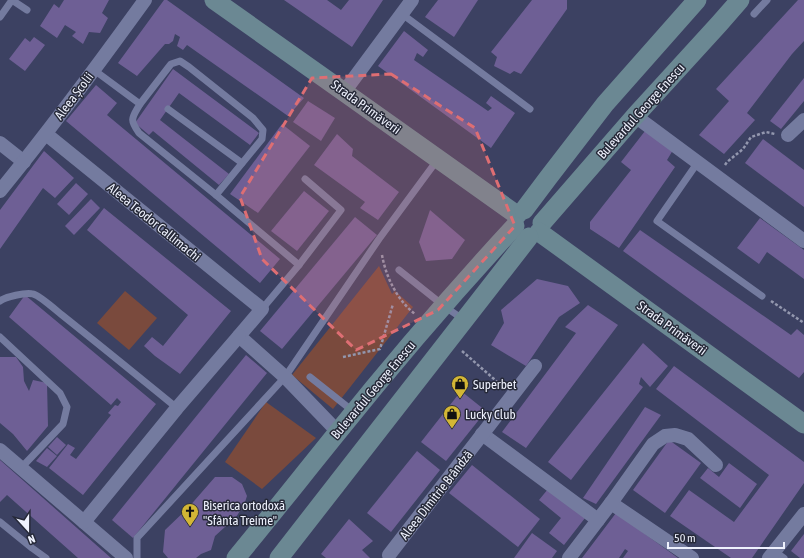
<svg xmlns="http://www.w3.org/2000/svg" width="804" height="558" font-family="'Asap Condensed',sans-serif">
  <rect width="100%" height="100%" fill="#3c4162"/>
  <g fill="#7a4a3d">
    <polygon points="379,266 392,294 395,291 413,307 333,409 292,375"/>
    <polygon points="125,291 157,318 129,350 97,323"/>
    <polygon points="266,402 316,438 262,489 225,462"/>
  </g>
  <g fill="#6e5f95">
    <polygon points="64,0 109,0 102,13 108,18 100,33 89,32 83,44 72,36 76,32 65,25 57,38 40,26 54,4 59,8"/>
    <polygon points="164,0 167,0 304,98 288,116 187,45 183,50 177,46 180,37 175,34 173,41 169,44 165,44 137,76 118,63"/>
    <polygon points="284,0 327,0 341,10 349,0 383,0 352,47"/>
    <polygon points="438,0 478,0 454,37 425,17"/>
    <polygon points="532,0 567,0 567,9 521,74 514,71 510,74 494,66 497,57 491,52"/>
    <polygon points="798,0 804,0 804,41 792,54 747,113 755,120 724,154 699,135 729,101 716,89"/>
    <polygon points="404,31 428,50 423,57 417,53 414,60 488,111 492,108 486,103 491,96 515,113 491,148 378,66"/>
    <polygon points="34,37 45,45 25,71 9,59 25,38 30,42"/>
    <polygon points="173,69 259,133 250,145 179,93 160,120 229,174 219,185 153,131 149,135 135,123"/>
    <polygon points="804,78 804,101 781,129 770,121"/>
    <polygon points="96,85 117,103 107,115 280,259 260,283 66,121"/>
    <polygon points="308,101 335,118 321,141 293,122"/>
    <polygon points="282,124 310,146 258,213 230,194"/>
    <polygon points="645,131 673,150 667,160 675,167 619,248 590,229 590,222 631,170 621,162"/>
    <polygon points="337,134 353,149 352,156 399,192 378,220 360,208 365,202 314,165"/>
    <polygon points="763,139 804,170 804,207 745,163"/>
    <polygon points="44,151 74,178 55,198 43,188 0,249 0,210"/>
    <polygon points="76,183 88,194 69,215 57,204"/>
    <polygon points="304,191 329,211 297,251 271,231"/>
    <polygon points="91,199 100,208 74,235 65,226"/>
    <polygon points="104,208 231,311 180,374 155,356 144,346 152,337 163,346 188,315 87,230"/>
    <polygon points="430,210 465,240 452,259 426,261 419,242"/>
    <polygon points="355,217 377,235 282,349 260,331"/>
    <polygon points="760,218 804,250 804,279 767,252 759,264 737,248"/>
    <polygon points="640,230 791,335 797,329 804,335 804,372 799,378 623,251"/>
    <polygon points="537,279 568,286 580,303 559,317 526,366 491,345 504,323 501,310"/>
    <polygon points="25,295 156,404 83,495 49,468 68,444 75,448 70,455 76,459 111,415 108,413 115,405 118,406 121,402 117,398 111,405 9,317"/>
    <polygon points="588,305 618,325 526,448 502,432 576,333 565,327"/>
    <polygon points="643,343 668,366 650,387 641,377 639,384 643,387 571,480 548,462"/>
    <polygon points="246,355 267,373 133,538 112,520"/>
    <polygon points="0,357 16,357 23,367 24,381 29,391 33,380 47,383 48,426 27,451 13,434 0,423"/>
    <polygon points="674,366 804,462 804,483 752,558 731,558 670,516 689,490 734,522 769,475 656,389"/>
    <polygon points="461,391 486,411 446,461 421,442"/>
    <polygon points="645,407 661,415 596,504 583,498"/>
    <polygon points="57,437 66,445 57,455 48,447"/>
    <polygon points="669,440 701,463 665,513 633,490"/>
    <polygon points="47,448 57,456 47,467 36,461"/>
    <polygon points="417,451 440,470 391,532 367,513"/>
    <polygon points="0,460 111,558 78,558 7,495 0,502"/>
    <polygon points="729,463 757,484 740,508 700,478 708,468 719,477"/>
    <polygon points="472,465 540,519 518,547 449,493"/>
    <polygon points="215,477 232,477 242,484 247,496 244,505 236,517 215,536 211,550 201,554 196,558 168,558 163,552 165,530 188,508"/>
    <polygon points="548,489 585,518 564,545 549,533 561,518 539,500"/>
    <polygon points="616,513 678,558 623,558 628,551 625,549 619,558 582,558"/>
    <polygon points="349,519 373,541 362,550 370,558 326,558 321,554"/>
    <polygon points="532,533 557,551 552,558 514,558"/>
    <polygon points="804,534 804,558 800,558 791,551"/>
  </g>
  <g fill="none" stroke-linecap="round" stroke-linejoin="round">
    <g stroke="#9397ae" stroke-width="2.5" stroke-dasharray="3 2" stroke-linecap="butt">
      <polyline points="725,165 727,162 743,149 751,137 766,132 775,134"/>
      <path d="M382,255c4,22 15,45 33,59"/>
      <polyline points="771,301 804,323"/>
      <polyline points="462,351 502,386"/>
      <polyline points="343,357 380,349 393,304"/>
    </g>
    <g stroke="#747b9f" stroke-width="7">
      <polyline points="12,0 27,10"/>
      <polyline points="402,14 530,109"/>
      <polyline points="754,14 767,0"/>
      <polyline points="0,17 12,0"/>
      <path d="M94,70l46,34c-8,14 -11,15 -1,29l77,62 83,70"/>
      <polyline points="140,104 171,64 180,61 189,67 253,118 263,130 262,139 216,195"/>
      <polyline points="168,109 242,163"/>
      <polyline points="698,162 657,221 762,296"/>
      <polyline points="399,270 444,306 464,320"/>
      <path d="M0,301c5,-4 26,-9 33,-7 6,1 24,17 29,21 39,31 77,62 115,93"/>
      <polyline points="262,309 299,265 341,210 305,179"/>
      <polyline points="0,337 60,393 67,407 63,424 21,468"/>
      <polyline points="310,377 354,412"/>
      <polyline points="0,522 32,548 46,558"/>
      <polyline points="774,551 784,558"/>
      <polyline points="137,558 137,538 285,377 379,239 438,159"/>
    </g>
    <g stroke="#747b9f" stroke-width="14">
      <polyline points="344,92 412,0"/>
      <polyline points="635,116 804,241"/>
      <polyline points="46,134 262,309 239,336 285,377 338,432"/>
      <polyline points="788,135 804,120"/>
      <polyline points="0,143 24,162"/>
      <path d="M0,191c51,-62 98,-126 145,-191"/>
      <polyline points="482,434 598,520"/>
      <polyline points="0,450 126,558"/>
      <polyline points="611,503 692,558"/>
      <polyline points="84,522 177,408 239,336"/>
      <polyline points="389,555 535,366"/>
      <polyline points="569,558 611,503 653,444 665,436 675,435 688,439 716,465"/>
      <polyline points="769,558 804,514"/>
    </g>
    <g stroke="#6b8893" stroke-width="19">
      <polyline points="214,0 344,92 517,215"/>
      <polyline points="524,210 548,178 605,104 697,0"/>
      <polyline points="542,223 635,116 719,24 740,0"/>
      <polyline points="539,232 804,424"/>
      <path d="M236,558c34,-41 67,-83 101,-125 57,-71 116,-140 178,-207"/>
      <polyline points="279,558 529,237"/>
    </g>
  </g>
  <path fill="#de6e73" fill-opacity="0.2" stroke="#de6e73" stroke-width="3" stroke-dasharray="8 5" stroke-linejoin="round" d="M391,74l84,54 40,98 -77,84 -82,40 -94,-91 -22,-62 72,-119z"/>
  <defs>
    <symbol id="shop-pin" viewBox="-11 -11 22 30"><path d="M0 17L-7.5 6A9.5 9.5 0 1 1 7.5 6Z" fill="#d3b635" stroke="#262938"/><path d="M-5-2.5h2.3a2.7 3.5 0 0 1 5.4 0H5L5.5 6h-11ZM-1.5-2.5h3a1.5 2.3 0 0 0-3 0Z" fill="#111"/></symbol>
    <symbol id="church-pin" viewBox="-11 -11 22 30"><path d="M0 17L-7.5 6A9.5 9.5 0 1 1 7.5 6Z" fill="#d3b635" stroke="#262938"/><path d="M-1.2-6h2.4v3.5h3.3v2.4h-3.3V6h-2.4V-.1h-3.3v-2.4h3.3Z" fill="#111"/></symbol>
  </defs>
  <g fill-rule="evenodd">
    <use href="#shop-pin" x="450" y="374" width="20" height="27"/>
    <use href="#shop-pin" x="442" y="404" width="20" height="27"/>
    <use href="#church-pin" x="180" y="502" width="20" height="27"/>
  </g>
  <g text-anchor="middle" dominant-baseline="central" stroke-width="3" stroke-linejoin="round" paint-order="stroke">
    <g font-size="13" fill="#eef1fd" stroke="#262938">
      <text transform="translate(74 96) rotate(-53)">Aleea Școlii</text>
      <text transform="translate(366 107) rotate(36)">Strada Primăverii</text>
      <text transform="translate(641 111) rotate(-48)">Bulevardul George Enescu</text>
      <text transform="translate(154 222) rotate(39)">Aleea Teodor Callimachi</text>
      <text transform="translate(672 328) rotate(36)">Strada Primăverii</text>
      <text transform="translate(373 390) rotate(-50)">Bulevardul George Enescu</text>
      <text transform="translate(436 495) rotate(-52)">Aleea Dimitrie Brândză</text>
    </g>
    <g font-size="13" fill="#eef1fd" stroke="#262938" text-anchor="start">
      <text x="473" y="384">Superbet</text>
      <text x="465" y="414">Lucky Club</text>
      <text x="203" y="505">Biserica ortodoxă<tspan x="203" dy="15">"Sfânta Treime"</tspan></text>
    </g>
  </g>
  <g transform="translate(28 530) rotate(159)" stroke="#262938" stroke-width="3" paint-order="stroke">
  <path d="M0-3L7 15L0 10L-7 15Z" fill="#eef1fd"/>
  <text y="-6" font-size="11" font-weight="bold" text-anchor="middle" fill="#eef1fd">N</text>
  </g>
  <path d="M668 542v6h116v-6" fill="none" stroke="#eef1fd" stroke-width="2"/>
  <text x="674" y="542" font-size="12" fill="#eef1fd" stroke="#262938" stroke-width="3" paint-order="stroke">50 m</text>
</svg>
